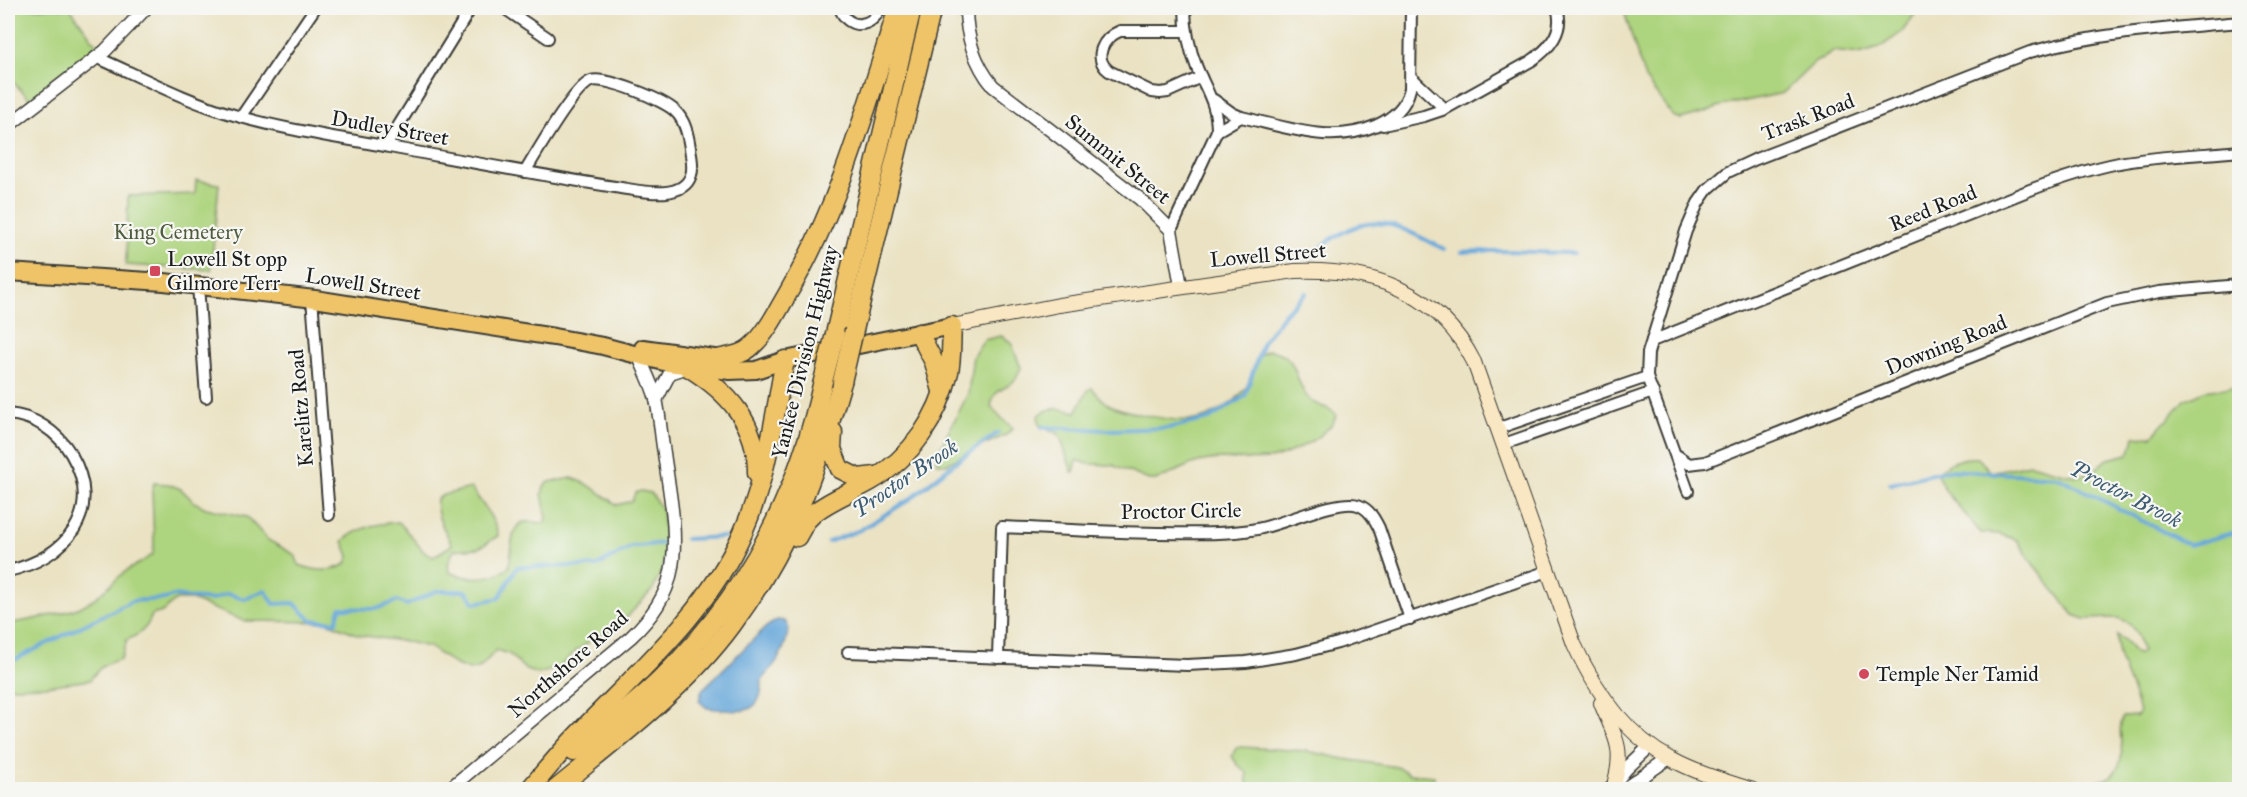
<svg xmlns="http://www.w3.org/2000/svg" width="2247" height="797" font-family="'IM FELL Great Primer',serif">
  <rect width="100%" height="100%" fill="#f6f6f2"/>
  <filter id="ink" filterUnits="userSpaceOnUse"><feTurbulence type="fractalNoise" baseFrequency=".0167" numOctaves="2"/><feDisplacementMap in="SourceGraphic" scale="12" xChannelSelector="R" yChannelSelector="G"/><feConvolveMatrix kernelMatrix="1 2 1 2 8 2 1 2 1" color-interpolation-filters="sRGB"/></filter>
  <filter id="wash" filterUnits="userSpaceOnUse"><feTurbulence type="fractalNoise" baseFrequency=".008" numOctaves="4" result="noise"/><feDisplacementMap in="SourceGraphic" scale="24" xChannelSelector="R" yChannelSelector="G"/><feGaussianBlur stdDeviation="1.35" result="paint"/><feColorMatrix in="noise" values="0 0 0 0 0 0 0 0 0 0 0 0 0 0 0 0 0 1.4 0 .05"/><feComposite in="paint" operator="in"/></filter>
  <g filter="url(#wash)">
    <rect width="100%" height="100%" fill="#eae2c2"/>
    <g fill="#add47e" stroke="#64784d" stroke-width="1.5">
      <polygon points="8,8 70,8 99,48 30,99 8,77"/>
      <polygon points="1623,8 1917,8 1915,14 1902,32 1879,48 1859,54 1833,51 1814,63 1783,93 1717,107 1706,112 1681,119 1673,116 1645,79"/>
      <polygon points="196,180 219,184 211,270 126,265 128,196 195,194"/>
      <path d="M1001,336l10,6 10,26c-2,4 -4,10 -7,13 -12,11 -19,6 -23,25l6,8 16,14 -7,7 -32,14 -27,15 -9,-1 -2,-7 32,-62 5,-38 11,-16z"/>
      <path d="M1270,350c30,6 22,26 37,47 8,10 21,9 29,17 -1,19 -50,43 -67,45 -24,2 -47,-3 -71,3 -15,4 -27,14 -43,18h-6l-37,-15 -24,-1 -11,-4 -3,12h-2l-13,-38 -19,-8 -2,-10c13,-11 23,-8 38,-4l12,-22 4,-2c5,6 10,12 16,16 16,9 68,18 86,16 14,-2 30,-11 41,-20 4,-4 9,-9 12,-14 9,-14 4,-31 23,-36z"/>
      <path d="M2239,386v403h-156c8,-11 24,-5 32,-17 14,-19 0,-38 8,-55l14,-1 2,-3c-5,-27 -23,-50 -22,-78l7,5 12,14h3l3,-3 -4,-16 -10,-13 -10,-4 -33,1 -11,-4 -41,-51 -16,-24 -18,-6 -18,-1 -34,-40 -10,-18c6,-13 27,-18 41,-17l13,14 39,-8 45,12 16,-3 17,-14 20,-5 3,-4 3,-13 18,-1 33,-36 19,-9z"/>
      <path d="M572,478c18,5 30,17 45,27l15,-4 3,-8 6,-2 10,2 11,17 3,30 -2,27 -10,22 -35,38 -22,10 -20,14 -18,17 -20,6 -12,-4 -17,-16 -13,-4 -15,17 -11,3 -14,-5 -27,-18 -21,-5 -49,-7 -32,-13 -83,-1 -52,-21h-16l-14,12 -10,3c-5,14 -12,19 -25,25l-6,19c-15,4 -22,8 -31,21l-45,6 -37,1v-63c21,-4 43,-8 64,-14 23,-7 35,-24 53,-38 9,-6 19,-11 28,-18l1,-11 -2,-52 2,-8 14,1 13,5 13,13 12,6 41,9 21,23 27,15 4,10c16,6 31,8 47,-1l3,-8 -6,-15c15,-14 36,-18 56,-19l26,31 8,4 19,-12c-7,-16 -17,-27 -15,-46l6,-4 28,-7c9,13 26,33 27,48l-19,12 -25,2 -6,14 1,8c18,8 44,8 60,-5 2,-11 1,-43 15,-45 6,-1 13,1 20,1l3,-5 -5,-24 2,-8 5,-4z"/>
      <polygon points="1241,747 1307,751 1344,759 1397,767 1410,774 1434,776 1434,780 1427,789 1255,789 1250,788 1247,785 1247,773 1237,764 1232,756 1236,748"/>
    </g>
    <path fill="#66a7da" stroke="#41627b" stroke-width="1.5" d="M777,620l8,1 4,8c-5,23 -11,33 -27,50 1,40 -24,32 -55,29l-8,-7 3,-11 64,-63z"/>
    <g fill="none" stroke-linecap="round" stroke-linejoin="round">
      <g stroke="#66a7da" stroke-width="4">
        <path d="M1462,252c38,-3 75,1 112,1"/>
        <path d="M1314,257c8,-12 15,-17 28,-24 40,-23 65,-1 102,16"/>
        <polyline points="1042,427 1109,430 1168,428 1209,419 1245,396 1263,342 1285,313 1306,293"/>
        <polyline points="1890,484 1948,470 2058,477 2189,545 2240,531"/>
        <polyline points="686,539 724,537"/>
        <polyline points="828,542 860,530 909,500 953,464 998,433"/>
        <polyline points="8,663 132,601 165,599 173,596 211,600 227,594 245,599 265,590 274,604 294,603 311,620 336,622 340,608 376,609 397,601 407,605 436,591 466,591 475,603 499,598 517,567 597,566 631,547 664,543"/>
      </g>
    </g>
  </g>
  <g filter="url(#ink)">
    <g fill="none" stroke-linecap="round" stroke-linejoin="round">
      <defs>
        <g id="minor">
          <polyline points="504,8 548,38"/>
          <path d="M840,8c7,22 32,21 40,0"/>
          <path d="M1186,31h-66c-17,7 -28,27 -11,40l43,21 8,1 8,-1 33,-15"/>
          <path d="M96,57c45,20 90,44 138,58 51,15 103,22 155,32 77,14 155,29 232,41 20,3 62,13 70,-13 3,-8 0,-19 -1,-27 -2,-13 -5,-28 -15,-37 -11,-11 -70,-35 -84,-30 -17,6 -55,73 -66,91"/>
          <polyline points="1412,78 1445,109"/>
          <polyline points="1214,100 1232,113 1241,117"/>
          <polyline points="241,117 315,8"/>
          <path d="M1383,125l41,-9 21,-7 86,-48c18,-12 34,-30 26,-53"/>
          <path d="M1217,131l24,-14c27,6 55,15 82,17 33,2 78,-9 87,-45l1,-81"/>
          <polyline points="386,146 471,8"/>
          <path d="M1171,230l46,-99c0,-27 -10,-39 -20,-63 -8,-20 -12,-39 -12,-60"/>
          <polyline points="198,285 206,397"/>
          <polyline points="312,298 329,515"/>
          <path d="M1652,341l378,-151c29,-11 59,-21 89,-27 40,-7 81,-8 121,-12"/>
          <path d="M8,414c26,2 49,17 63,40 34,58 -5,104 -63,117"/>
          <polyline points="1499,428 1647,377"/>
          <polyline points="1504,444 1653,392"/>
          <polyline points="1678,456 1689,464 1705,462 2107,303 2159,292 2240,285"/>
          <path d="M1688,491l-41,-114 1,-24 38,-122 12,-28 9,-13 21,-18 28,-13 274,-107c69,-19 138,-24 210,-30"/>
          <polyline points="848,652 1187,665 1246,662 1296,654 1338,643 1548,571"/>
          <path d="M998,658l4,-131c52,2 103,5 155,6 34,0 67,2 100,-4 24,-4 82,-31 101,-24 11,4 16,13 21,23l31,91"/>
        </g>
        <g id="tertiary">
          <path d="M966,8c0,28 9,56 27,78l147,113 31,31 10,56"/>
          <polyline points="8,126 105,51 146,8"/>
          <polyline points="656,400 670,373 688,367"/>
          <path d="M448,790l183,-153c19,-18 35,-39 40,-65 8,-38 -2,-81 -7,-119 -3,-17 -4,-36 -8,-54 -4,-15 -11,-28 -17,-42"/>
          <polyline points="1609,790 1626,769 1650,746"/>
          <polyline points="1623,790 1669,758"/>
        </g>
        <g id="secondary">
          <path d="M952,326l107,-21 236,-34c76,-3 143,20 179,91l100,282c21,46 51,91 97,115 25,14 54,22 82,31"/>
          <path d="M1601,703c12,31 24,43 14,78"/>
        </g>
        <g id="primary">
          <polyline points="8,272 164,282 315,299 554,337 603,346 668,363 730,371 756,370 785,360 952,326"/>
          <polyline points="643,348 721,359"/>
        </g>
        <g id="motorway">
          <polyline points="854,330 932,8"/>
          <polyline points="919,333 934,362 942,391"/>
          <polyline points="835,334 912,8"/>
          <path d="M718,359c12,-3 25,-4 34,-13 15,-13 26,-36 36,-53 52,-88 79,-188 110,-285"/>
          <path d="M688,367c39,24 70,56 69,106"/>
          <polyline points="833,432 832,449 840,469 858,478 876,476"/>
          <path d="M797,537l9,-16 9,-9c17,-13 37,-20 56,-31 41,-24 67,-63 78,-109 3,-14 2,-31 3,-46"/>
          <path d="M574,752c30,-24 61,-47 88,-74 83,-81 135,-180 160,-293"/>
          <path d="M529,790c18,-21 35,-42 54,-61 58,-60 126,-119 160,-197 24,-54 31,-114 42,-172"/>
          <path d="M555,790c62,-51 129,-100 177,-165 57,-77 84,-152 110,-243"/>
        </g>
      </defs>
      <use href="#minor" stroke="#3b3a35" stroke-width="14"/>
      <use href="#tertiary" stroke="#3b3a35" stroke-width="15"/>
      <use href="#secondary" stroke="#3b3a35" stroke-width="16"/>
      <use href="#primary" stroke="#3b3a35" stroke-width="20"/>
      <use href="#motorway" stroke="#3b3a35" stroke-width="21"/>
      <use href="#minor" stroke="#fff" stroke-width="10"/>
      <use href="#tertiary" stroke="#fff" stroke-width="12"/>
      <use href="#secondary" stroke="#f9e7c3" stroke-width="14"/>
      <use href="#primary" stroke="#efc469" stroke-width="16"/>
      <use href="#motorway" stroke="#efc469" stroke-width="18"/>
      <defs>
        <g id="motorway-bridge">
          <polyline points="842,382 854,330"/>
          <polyline points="822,385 835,334"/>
        </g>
      </defs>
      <use href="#motorway-bridge" stroke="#3b3a35" stroke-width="21" stroke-linecap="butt"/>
      <use href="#motorway-bridge" stroke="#efc469" stroke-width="18"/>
    </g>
  </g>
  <g fill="#d1495b" stroke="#f6f6f2" stroke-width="2">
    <rect x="149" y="265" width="12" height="12" rx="3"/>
    <circle cx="1864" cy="674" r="6"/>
  </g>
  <g text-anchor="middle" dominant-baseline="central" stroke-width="4.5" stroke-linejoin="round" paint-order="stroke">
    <g font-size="21" fill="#1c1c1c" stroke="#f6f6f2">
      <text transform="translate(1808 117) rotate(-21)">Trask Road</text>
      <text transform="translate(390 128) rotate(10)">Dudley Street</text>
      <text transform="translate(1118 159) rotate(39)">Summit Street</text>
      <text transform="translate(1933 208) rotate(-22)">Reed Road</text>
      <text transform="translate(1268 255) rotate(-5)">Lowell Street</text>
      <text transform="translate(363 284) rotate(9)">Lowell Street</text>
      <text transform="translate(1946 345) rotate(-22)">Downing Road</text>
      <text transform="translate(805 352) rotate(-76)">Yankee Division Highway</text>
      <text transform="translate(301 408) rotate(-95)">Karelitz Road</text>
      <text transform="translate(1181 511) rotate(-1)">Proctor Circle</text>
      <text transform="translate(568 664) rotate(-41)">Northshore Road</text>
    </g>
    <g font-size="21" fill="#4f5c3e" stroke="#f6f6f2">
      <text x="178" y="232">King Cemetery</text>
    </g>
    <g font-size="21" fill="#1c1c1c" stroke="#f6f6f2" text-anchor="start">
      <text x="167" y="259">Lowell St opp<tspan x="167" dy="24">Gilmore Terr</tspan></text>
      <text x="1876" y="674">Temple Ner Tamid</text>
    </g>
    <g font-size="22" font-style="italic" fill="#3d5b71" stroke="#f6f6f2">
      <text transform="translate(905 478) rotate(-34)">Proctor Brook</text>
      <text transform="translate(2126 494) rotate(27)">Proctor Brook</text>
    </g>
  </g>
  <rect width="2247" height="797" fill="none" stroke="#f6f6f2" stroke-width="30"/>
</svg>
